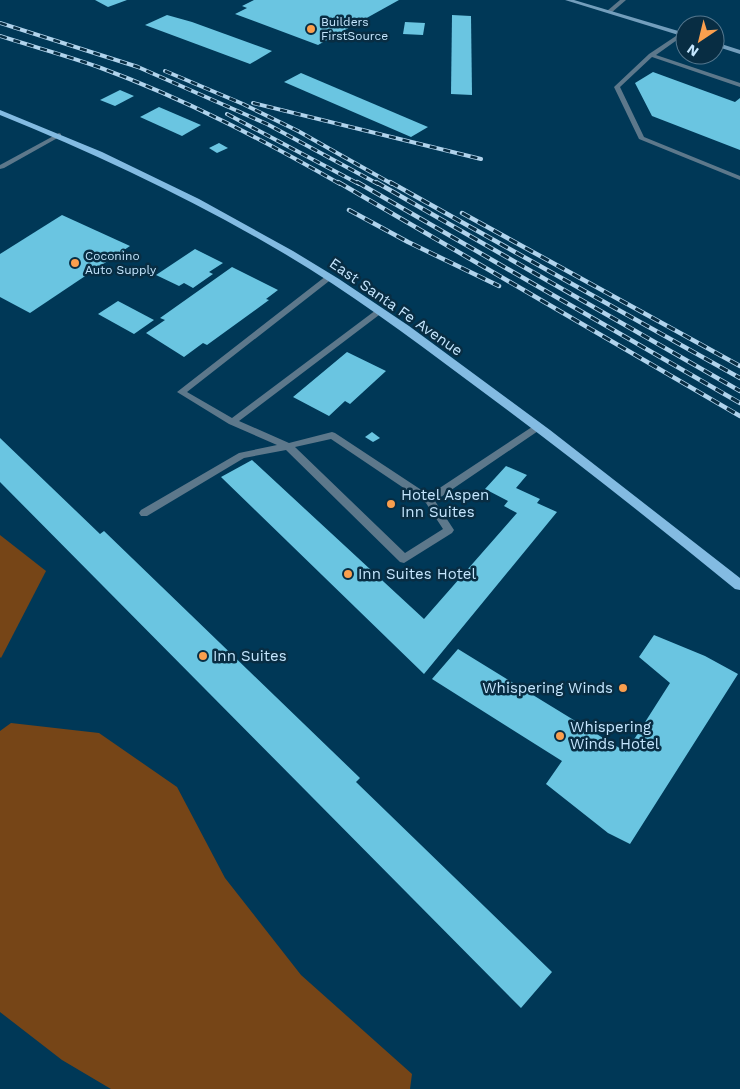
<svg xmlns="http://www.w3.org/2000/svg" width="740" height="1089" font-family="'Work Sans',sans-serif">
  <rect width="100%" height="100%" fill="#003857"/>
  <g fill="#764517">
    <polygon points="0,535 46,571 1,658 0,657"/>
    <polygon points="11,723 99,733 177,787 225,878 301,975 412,1074 410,1089 111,1089 62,1060 0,1012 0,731"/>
  </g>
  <g fill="#6ac5e1">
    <polygon points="95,0 127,0 108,7"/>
    <polygon points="254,0 399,0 318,45 235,14 247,8 242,6"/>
    <polygon points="167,15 192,22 272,51 250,64 145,25"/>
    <polygon points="452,15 471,16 472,95 451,94"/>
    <polygon points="405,22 425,23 423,35 403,34"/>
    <polygon points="653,72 735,102 740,98 740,150 652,116 635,83"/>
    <polygon points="301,73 428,127 411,137 284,82"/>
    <polygon points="120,90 134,96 115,106 100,100"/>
    <polygon points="159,107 201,125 182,136 140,117"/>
    <polygon points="219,143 228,148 217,153 209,148"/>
    <polygon points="62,215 130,246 30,313 0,297 0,254"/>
    <polygon points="195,249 223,263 209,272 213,274 193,288 184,283 179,286 156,275"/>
    <polygon points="232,267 278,290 266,299 269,300 207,345 203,343 184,357 146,333 165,320 160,318"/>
    <polygon points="118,301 154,320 134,334 98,314"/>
    <polygon points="347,352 386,371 350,404 345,401 329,416 293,397"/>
    <polygon points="372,432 380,438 373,442 365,437"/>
    <polygon points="0,438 100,534 104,531 360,778 356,782 552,972 521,1008 0,482"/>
    <polygon points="252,460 424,619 517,513 504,506 508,501 485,489 506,466 527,475 516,488 540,499 537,503 557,512 424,674 221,477"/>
    <polygon points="654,635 705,656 738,674 630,844 608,833 546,784 562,761 432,679 458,649 626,752 670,683 639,657"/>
  </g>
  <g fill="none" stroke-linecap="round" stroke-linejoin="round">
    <g fill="#5d788b" fill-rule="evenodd">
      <polygon points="620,0 626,0 611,13 607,13 607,11"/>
      <polygon points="682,32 685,34 684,35 656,55 740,83 740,87 652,57 620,87 644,137 740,176 740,180 639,139 614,87 649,54"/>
      <polygon points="59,133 61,134 61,136 4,168 0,169 0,165"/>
      <path d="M326,276h3l4,2 -146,114 45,26 148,-111 4,3 -1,2 -144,109 50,22 43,-11 3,1 94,62 106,-70h6l2,2 -2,2 -106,72 19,29 -2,3 -48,30 -4,-1 -114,-112 -42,8 -97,58h-6l-2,-3 2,-3 98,-57 38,-8 -48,-21 -52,-32zM331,439l95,64 17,26 -38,24 -110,-106z"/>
    </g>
    <g fill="#739ebc" fill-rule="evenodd">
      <polygon points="565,0 574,0 685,33 685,37"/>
      <polygon points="715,42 740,50 740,54 715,46"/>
    </g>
    <path fill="#83bbe2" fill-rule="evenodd" d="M0,110l102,42 97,47 94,52 46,28 70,47 141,104 190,148v12l-5,-1c-88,-72 -177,-142 -268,-209 -59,-44 -118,-88 -182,-126 -91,-54 -187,-99 -285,-139z"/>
    <defs>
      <g id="rail-far1">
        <polyline points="0,23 138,67 267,124 378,184"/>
        <path d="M0,36c34,11 68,20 101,32 84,31 162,72 239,116"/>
        <polyline points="165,71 243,104 298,131 392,184"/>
        <polyline points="253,103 481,159"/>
        <polyline points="227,114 359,184"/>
      </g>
      <g id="rail">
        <polyline points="338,182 740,416"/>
        <polyline points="357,182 740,403"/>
        <polyline points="376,182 740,391"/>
        <polyline points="390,182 740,378"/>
        <polyline points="349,210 408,242 499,286"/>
        <polyline points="462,213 740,366"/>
      </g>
    </defs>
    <use href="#rail-far1" stroke="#b0d3ec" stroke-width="4"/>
    <use href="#rail" stroke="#b0d3ec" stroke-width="4.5"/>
    <use href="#rail-far1" stroke="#082d43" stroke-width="2.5" stroke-dasharray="7" stroke-linecap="butt"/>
    <use href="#rail" stroke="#082d43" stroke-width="3" stroke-dasharray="9" stroke-linecap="butt"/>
  </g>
  <g fill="#fa9f4e" stroke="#082d43" stroke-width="2">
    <circle cx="311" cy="29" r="5"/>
    <circle cx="75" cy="263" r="5"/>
    <circle cx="391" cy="504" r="5"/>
    <circle cx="348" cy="574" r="5"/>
    <circle cx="203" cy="656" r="5"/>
    <circle cx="623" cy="688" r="5"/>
    <circle cx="560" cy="736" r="5"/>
  </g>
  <g text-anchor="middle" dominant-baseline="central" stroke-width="5" stroke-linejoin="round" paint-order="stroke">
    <g font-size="12" fill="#c5e6fe" stroke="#082d43" text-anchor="start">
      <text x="321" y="22">Builders<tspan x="321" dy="14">FirstSource</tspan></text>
      <text x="85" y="256">Coconino<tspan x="85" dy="14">Auto Supply</tspan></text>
    </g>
    <g font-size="15" fill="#c5e6fe" stroke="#082d43">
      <text transform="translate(396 307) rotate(35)">East Santa Fe Avenue</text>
    </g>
    <g font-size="15" fill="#c5e6fe" stroke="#082d43" text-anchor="start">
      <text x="401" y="495">Hotel Aspen<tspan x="401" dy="17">Inn Suites</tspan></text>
      <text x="358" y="574">Inn Suites Hotel</text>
      <text x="213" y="656">Inn Suites</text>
      <text x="613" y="688" text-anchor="end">Whispering Winds</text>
      <text x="570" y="727">Whispering<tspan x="570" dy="17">Winds Hotel</tspan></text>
    </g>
  </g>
  <g transform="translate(700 40) rotate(215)"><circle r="24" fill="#082d43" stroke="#54778e"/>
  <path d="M0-4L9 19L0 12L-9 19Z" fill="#fa9f4e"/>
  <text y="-8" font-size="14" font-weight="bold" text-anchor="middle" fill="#c5e6fe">N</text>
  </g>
</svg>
